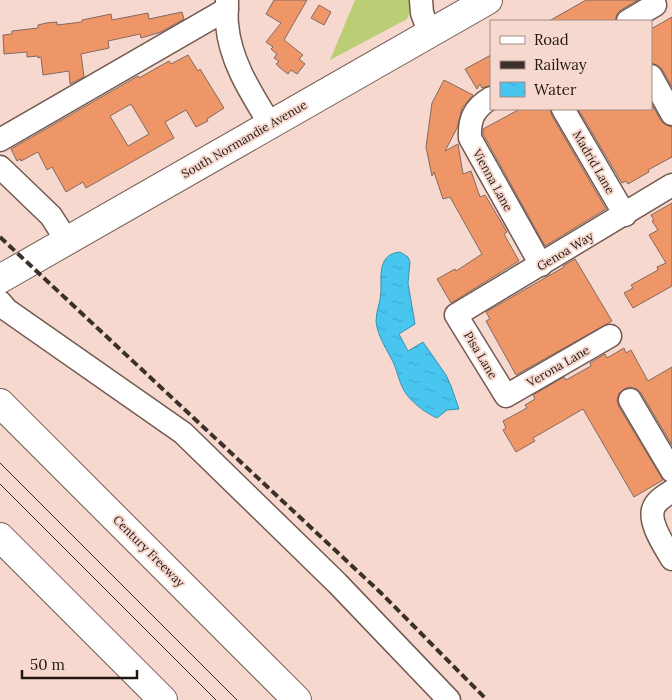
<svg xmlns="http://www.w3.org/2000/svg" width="672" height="700" font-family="Lora,serif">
  <defs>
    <pattern id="water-ripples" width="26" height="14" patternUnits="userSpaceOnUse" patternTransform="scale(1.25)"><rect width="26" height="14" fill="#48c6f0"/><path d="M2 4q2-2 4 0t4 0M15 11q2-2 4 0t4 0" fill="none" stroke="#3fa9cd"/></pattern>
  </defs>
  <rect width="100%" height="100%" fill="#f6d8ce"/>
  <polygon fill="#bbcd75" points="355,0 414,0 407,19 330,60"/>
  <path fill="url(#water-ripples)" stroke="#3c92ae" d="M400,252l8,5 2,5 -2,21 7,41 -16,10 9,17 15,-9 23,33 5,11 8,23 -12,1 -10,8c-11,-5 -22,-13 -30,-23 -7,-9 -9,-21 -13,-31 -6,-13 -17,-28 -18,-43 0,-10 5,-20 5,-30 0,-16 -3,-37 19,-39z"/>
  <g fill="#ef9669" stroke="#836a5f" fill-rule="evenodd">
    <polygon points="274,0 307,0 284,40 303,55 299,59 305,64 297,74 291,70 288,74 279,67 276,64 279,61 274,58 277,54 271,49 273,47 266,42 281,23 266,14"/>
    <polygon points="586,0 638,0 621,10 617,14 615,21 549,21"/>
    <polygon points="319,5 331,12 324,25 311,18"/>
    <polygon points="182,12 184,19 161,32 141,38 140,34 108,41 109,48 81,54 84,77 70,84 69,71 43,75 41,57 38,58 38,56 27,57 27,52 4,54 3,35 12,34 12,31 38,28 38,25 46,23 57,22 57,25 82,22 82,20 111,14 112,20 148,13 149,19"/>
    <polygon points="672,17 672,87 662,69 657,65 651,63 651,29"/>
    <path d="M188,55l10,16 2,-2 24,39 -17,11 1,2 -12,6 -10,-17 -21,12 9,16 -88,50 -3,-6 -17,10 -14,-25 -5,3 -9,-18 -17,9 -1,-2 -3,2 -6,-12 127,-73 1,2 30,-17 2,3zM131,104l18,30 -21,12 -18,-30z"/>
    <polygon points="491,55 491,85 482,88 480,84 477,89 465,69"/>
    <polygon points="444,80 473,95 462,108 457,128 445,151 458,144 463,174 471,171 480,197 485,195 507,232 504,234 519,261 451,303 437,279 455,269 456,271 482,254 450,197 443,199 434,172 432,176 426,147 432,103"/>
    <polygon points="651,103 661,121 666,125 672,127 672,157 648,170 649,172 628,184 626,181 622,183 578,109 651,109"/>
    <polygon points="520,109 550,109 552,116 606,209 545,246 483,134 483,129"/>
    <polygon points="672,203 672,286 633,308 624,293 633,288 631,285 658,270 657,267 666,263 649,235 658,230 652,221 654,220 651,215"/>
    <polygon points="575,259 612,321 516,375 486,321 490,319 486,312 564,267 563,266"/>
    <polygon points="624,348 626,353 631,350 648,381 672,367 672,445 641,393 637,389 630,387 624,389 619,393 617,400 619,407 663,480 634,497 583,409 533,438 535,441 516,452 503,430 506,428 503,421 527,408 525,405 535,399 533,395 564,377 566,380 591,366 590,363 605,354 607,358"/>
  </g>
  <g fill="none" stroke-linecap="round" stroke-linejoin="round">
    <defs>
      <g id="minor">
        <path d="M227,0c0,8 -1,16 0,24 3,37 24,69 43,100"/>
        <polyline points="421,0 422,13 430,34"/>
        <polyline points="628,21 655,5"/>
        <polyline points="651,76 672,114"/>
        <path d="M491,98c-17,10 -22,21 -21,40l71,127"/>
        <polyline points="563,109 625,215"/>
        <polyline points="0,140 227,9"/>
        <polyline points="0,167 51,216 67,241"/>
        <polyline points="0,302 7,310 183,433 337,583 449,700"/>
        <polyline points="610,336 506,396 456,315 672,185"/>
        <polyline points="630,400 672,471"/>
        <path d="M672,491c-6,4 -15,9 -18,16 -7,14 11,40 18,52"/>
      </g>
      <polyline id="major" points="0,279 488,0"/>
      <g id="highway">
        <polyline points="0,403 297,700"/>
        <polyline points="0,537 163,700"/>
      </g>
    </defs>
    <use href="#minor" stroke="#735a51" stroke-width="25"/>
    <use href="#major" stroke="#735a51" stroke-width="30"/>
    <use href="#highway" stroke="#735a51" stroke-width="30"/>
    <use href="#minor" stroke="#fff" stroke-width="22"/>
    <use href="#major" stroke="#fff" stroke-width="28"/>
    <use href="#highway" stroke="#fff" stroke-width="28"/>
    <g stroke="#3c302b" stroke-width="1">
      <polyline points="0,463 237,700"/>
      <polyline points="0,484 216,700"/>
    </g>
    <polyline stroke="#3c302b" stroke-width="4" stroke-dasharray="8 4" stroke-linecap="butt" points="0,237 381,593 487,700"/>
  </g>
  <g text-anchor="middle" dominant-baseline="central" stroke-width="4" stroke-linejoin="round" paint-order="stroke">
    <g font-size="12" fill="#211713" stroke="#f6d8ce">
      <text transform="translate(244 139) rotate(-30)">South Normandie Avenue</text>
      <text transform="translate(594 162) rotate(60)">Madrid Lane</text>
      <text transform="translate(493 180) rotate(61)">Vienna Lane</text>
      <text transform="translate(565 251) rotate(-31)">Genoa Way</text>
      <text transform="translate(481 355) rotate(59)">Pisa Lane</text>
      <text transform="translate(558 366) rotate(-30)">Verona Lane</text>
      <text transform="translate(149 551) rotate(45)">Century Freeway</text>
    </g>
  </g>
  <rect x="490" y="20" width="162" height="90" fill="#f6d8ce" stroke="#a18b83"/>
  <rect x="500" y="36" width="25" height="8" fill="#ffffff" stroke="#a18b83"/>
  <text x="534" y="45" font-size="15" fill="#211713">Road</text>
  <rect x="500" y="61" width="25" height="8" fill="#3c302b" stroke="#a18b83"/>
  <text x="534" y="70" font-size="15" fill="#211713">Railway</text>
  <rect x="500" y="82" width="25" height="15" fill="url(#water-ripples)" stroke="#a18b83"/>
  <text x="534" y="95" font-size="15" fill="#211713">Water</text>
  <path d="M22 670v8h115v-8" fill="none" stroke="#211713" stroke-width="2.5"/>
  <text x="30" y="670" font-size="15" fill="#211713" stroke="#f6d8ce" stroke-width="4" paint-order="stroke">50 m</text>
</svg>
